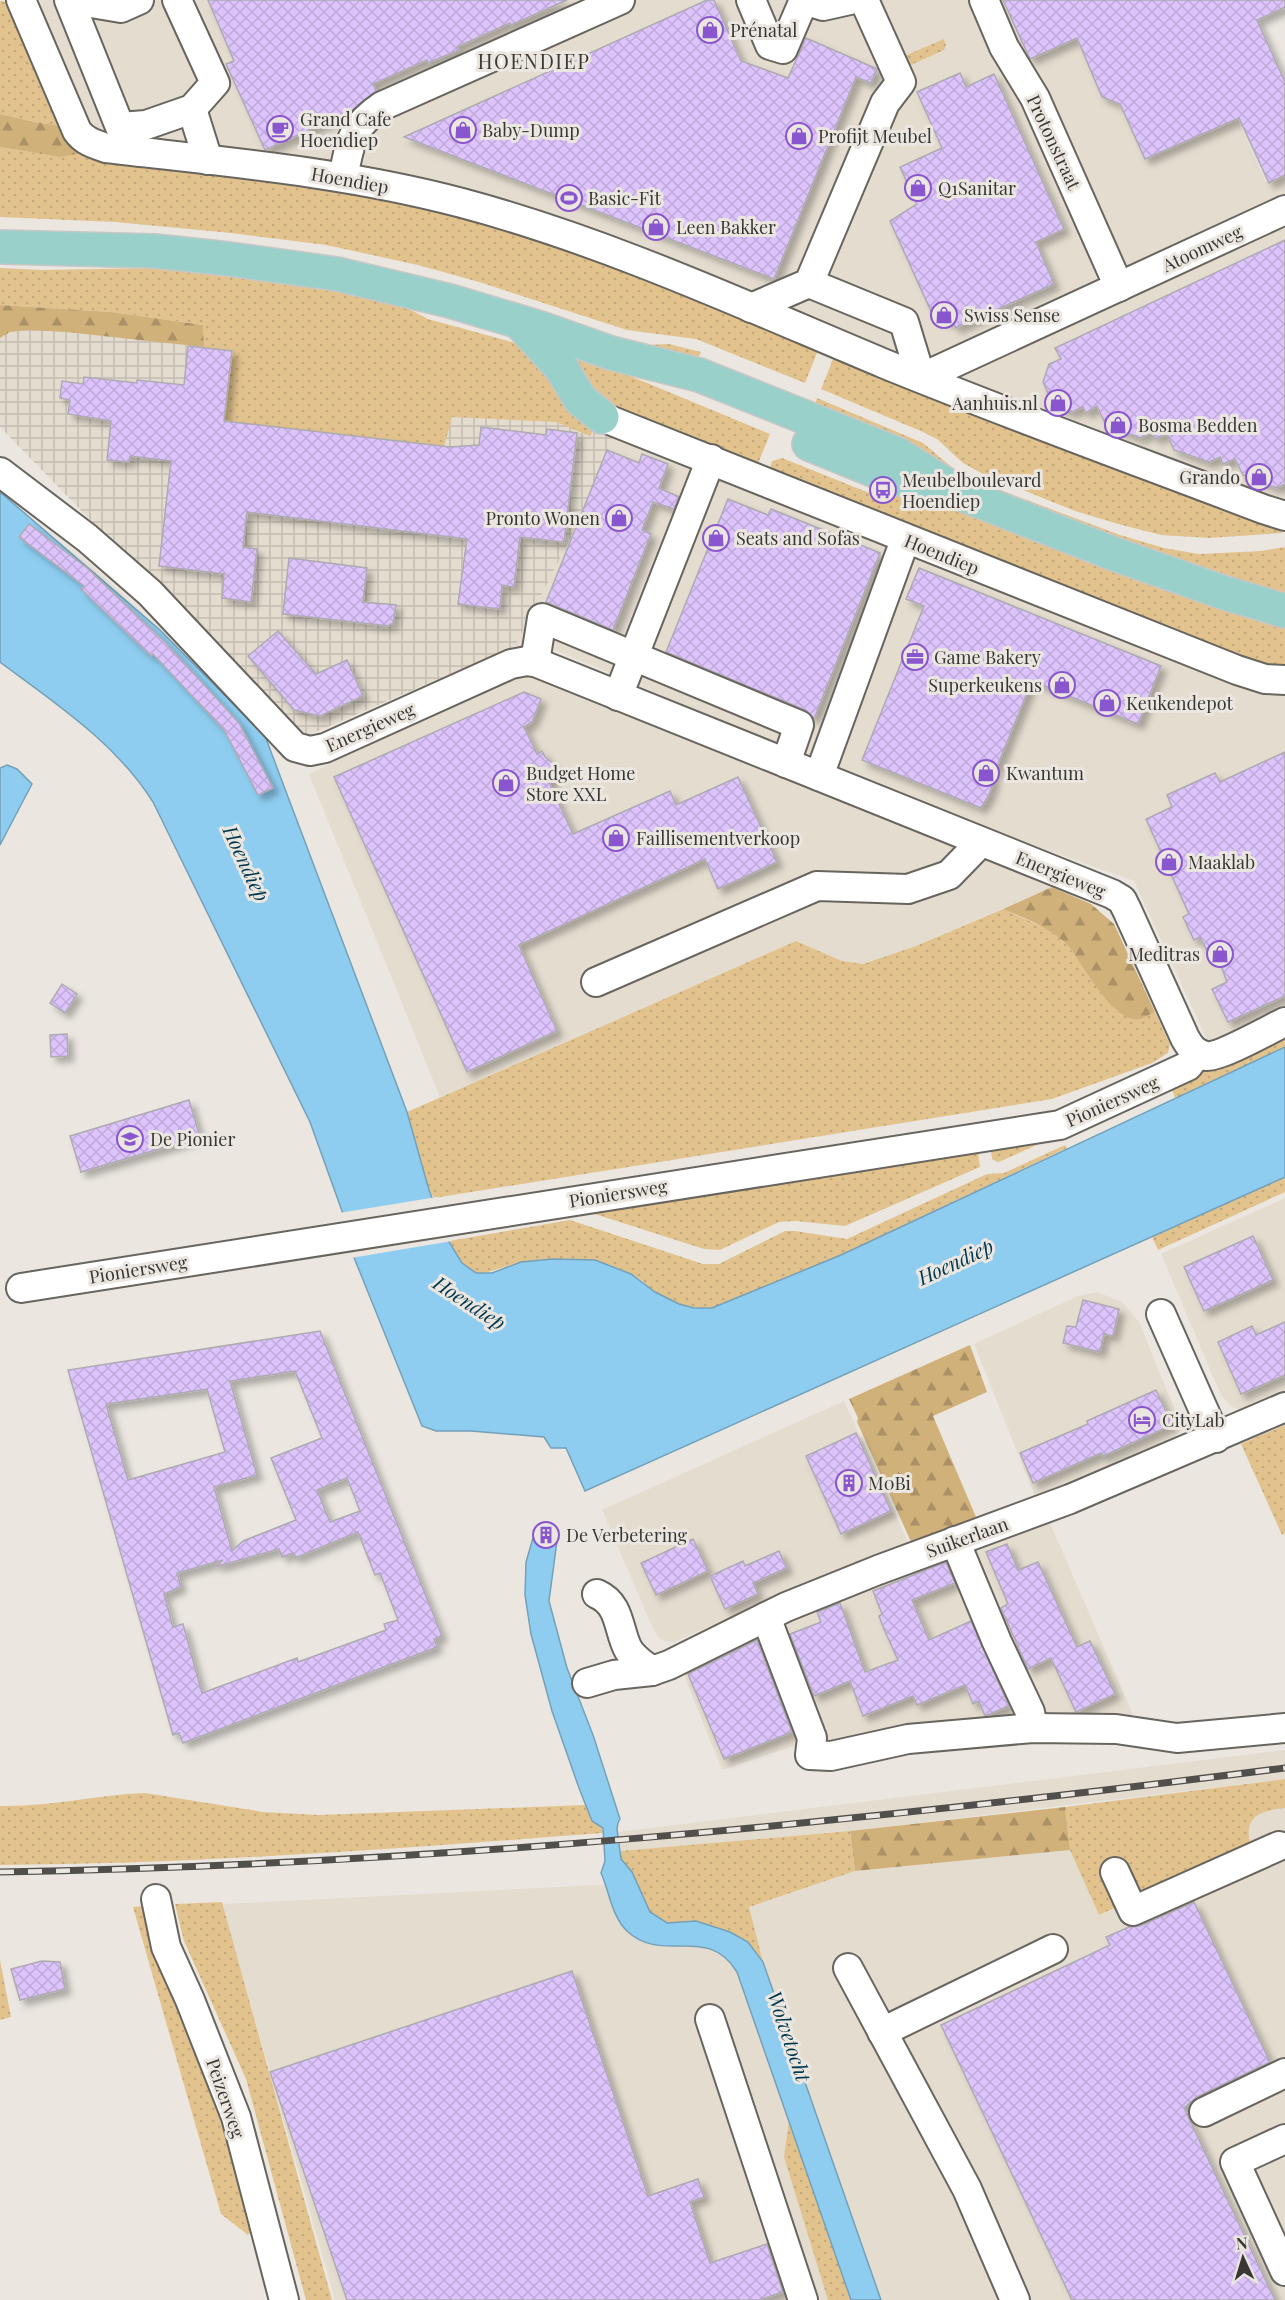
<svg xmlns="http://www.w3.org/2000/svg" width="1285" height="2300" font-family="'Playfair Display',serif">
  <defs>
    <pattern id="industrial-grid" width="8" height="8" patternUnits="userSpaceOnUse" patternTransform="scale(1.5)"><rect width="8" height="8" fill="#e4dccf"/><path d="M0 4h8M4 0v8" fill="none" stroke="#c4bdb2"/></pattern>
    <pattern id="grass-dots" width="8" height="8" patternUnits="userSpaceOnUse" patternTransform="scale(1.5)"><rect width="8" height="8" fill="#e2c38e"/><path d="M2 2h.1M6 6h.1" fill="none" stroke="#c3a87b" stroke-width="1.8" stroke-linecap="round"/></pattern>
    <pattern id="forest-firs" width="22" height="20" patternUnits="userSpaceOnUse" patternTransform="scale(1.5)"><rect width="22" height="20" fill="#d1b17a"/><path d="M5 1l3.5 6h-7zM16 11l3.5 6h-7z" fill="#ab9165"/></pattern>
    <pattern id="building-cross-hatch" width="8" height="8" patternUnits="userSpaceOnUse" patternTransform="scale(1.5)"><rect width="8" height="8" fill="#dec4fc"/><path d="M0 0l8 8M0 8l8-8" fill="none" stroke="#bfa9d9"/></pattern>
    <filter id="shadow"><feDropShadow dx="5.5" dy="5.5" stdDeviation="3" flood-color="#0004"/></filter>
  </defs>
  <rect width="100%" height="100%" fill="#ebe7e0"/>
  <g fill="#e4dccf">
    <polygon points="40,0 1184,0 1265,182 1285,173 1285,519 520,221 74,155"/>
    <polygon points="616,431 936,567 1225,681 1285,684 1285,1008 1209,1044 1134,881 921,805 555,650 515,646 569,541"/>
    <polygon points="522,676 549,681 940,836 1052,887 916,946 863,964 842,961 796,941 440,1097 309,774 485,689"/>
    <polygon points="1285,1198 1285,1396 1249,1412 1232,1407 1221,1395 1161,1254"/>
    <polygon points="1097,1292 1122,1302 1139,1322 1182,1427 1174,1438 1035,1496 974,1344 1078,1296"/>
    <polygon points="844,1401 910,1546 778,1596 674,1642 667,1642 659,1638 654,1631 602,1510"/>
    <polygon points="1048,1518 1133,1715 1004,1719 791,1747 722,1770 680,1665"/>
    <polygon points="1285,1750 1285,1779 850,1831 620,1851 618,1832"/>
    <polygon points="1285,1808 1285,2300 335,2300 222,1904 618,1884 762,1962 749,1907 855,1871 1070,1850 1099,1915 1250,1846 1247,1836 1248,1827 1253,1819 1263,1812"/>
  </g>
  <polygon fill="url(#industrial-grid)" points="40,317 235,341 616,431 569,541 515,646 302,738 0,427 0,330"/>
  <g fill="url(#grass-dots)">
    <polygon points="0,1 16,3 68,127 35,122 0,114"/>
    <polygon points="944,39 946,45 944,50 911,65 908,65 902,57"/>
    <polygon points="78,142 481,215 821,343 805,383 696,339 627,330 479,282 418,265 326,245 231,233 115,222 0,217 0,147 59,157"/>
    <polygon points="0,268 43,270 154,268 289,282 390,299 428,319 515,343 530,350 598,421 590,436 556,422 452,417 444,447 224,421 233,351 204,347 203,325 111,312 0,305"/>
    <polygon points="553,344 770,434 755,471 606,411"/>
    <polygon points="669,344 701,352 697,361 647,345"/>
    <polygon points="837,349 1278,523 1282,533 1209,538 1161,535 1118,524 1075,511 981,473 963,463 937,439 923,432 821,389"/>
    <polygon points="817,398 923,443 954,469 979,482 1120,535 1164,548 1199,554 1261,551 1285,547 1285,598 1058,520 812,413"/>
    <polygon points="782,458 882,498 886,488 937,497 1285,621 1285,675 768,475 772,461"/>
    <polygon points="1003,909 1050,930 1068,946 1116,1010 1141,1018 1155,1012 1170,1044 1168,1053 1152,1063 1052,1099 434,1198 429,1190 407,1112 796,941 842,961 863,964 916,946"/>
    <polygon points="1285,1035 1285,1047 1175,1098 1171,1087"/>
    <polygon points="1059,1135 1001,1161 998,1162 992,1159 990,1143"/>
    <polygon points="977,1145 980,1167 845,1226 796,1221 779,1222 720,1250 704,1249 579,1209"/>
    <path d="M1065,1145l2,3 -226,107 -129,53c-20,0 -40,-3 -57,-15 -6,-5 -10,-11 -17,-15 -19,-12 -43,-18 -65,-19 -17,-1 -38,0 -55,4 -39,10 -46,24 -69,-22l121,-21 133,44h16l66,-33h10l52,8 140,-65 17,-1z"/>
    <polygon points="1285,1177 1285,1192 1158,1250 1152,1237"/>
    <polygon points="1285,1425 1285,1534 1282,1535 1241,1444"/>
    <path d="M1285,1779v29c-25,3 -43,9 -34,38l-152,69 -29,-65 -5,-43z"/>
    <path d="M145,1793l118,19 56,3 266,-10 7,16 9,4 2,8c-200,15 -402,31 -603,32v-59c49,1 96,-11 145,-13z"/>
    <polygon points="850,1831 855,1871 749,1907 763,1962 748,1942 730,1932 696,1921 667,1923 659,1920 646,1907 632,1872 621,1859 620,1851"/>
    <polygon points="222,1902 332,2300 306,2300 246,2079 184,1941 175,1904"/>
    <polygon points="156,1905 256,2226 248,2235 221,2214 133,1907"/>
    <polygon points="0,1960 11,2017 0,2020"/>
    <polygon points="789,2120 851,2300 828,2300 784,2157"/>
  </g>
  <g fill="url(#forest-firs)">
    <polygon points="0,114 35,122 68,127 79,151 77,154 59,157 0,147"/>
    <polygon points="0,305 111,312 203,325 204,347 66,332 28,330 10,332 0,338"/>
    <path d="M1052,887l39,17 23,20 41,88c-7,3 -15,9 -22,7 -25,-5 -49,-54 -65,-73 -18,-19 -42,-27 -65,-37z"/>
    <polygon points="970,1345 987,1392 933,1416 976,1517 912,1544 857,1422 858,1418 849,1399"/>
    <polygon points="1065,1807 1070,1850 855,1871 850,1831"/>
  </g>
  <g fill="#8ecdf0" stroke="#74a0b8" stroke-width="1.5">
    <path d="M0,492l160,138 105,106 142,376 22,78 20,52 13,21 14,10h16l29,-11 32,-3 42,1 36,14 24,18 24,12 15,4h18l129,-53 444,-208v130l-700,314 -19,-43h-15l-7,-11 -73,-6h-35l-14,-5 -69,-171 3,-5 -46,-128 -157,-320c-37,-59 -98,-99 -153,-140z"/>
    <polygon points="7,765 17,769 32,784 0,845 0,768"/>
    <path d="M533,1538l24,3 -8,60 18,67 26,67 27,84 -2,4 -1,6 4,30 11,13 18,40 17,11 29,-2 34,11 18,10 15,20 118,338h-30l-114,-328c-30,-49 -74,-7 -110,-41 -15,-14 -18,-40 -26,-58l4,-12 -2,-33 -11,-7 -13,-33 -27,-77 -21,-77 -6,-39 1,-33z"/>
  </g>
  <polygon fill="#ebe7e0" points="437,1197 452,1241 351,1258 352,1250 339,1213"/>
  <g fill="url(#building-cross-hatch)" stroke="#adaab1" stroke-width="1.5" fill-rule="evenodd" filter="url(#shadow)">
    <polygon points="208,0 567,0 511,25 510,23 457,47 459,50 428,63 427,60 373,84 376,91 350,112 265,150 226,64 234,61"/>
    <polygon points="707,0 714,0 741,61 788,78 806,38 877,69 871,83 856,77 774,279 404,137"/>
    <polygon points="1003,0 1285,0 1285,7 1257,20 1285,82 1285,175 1269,183 1239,118 1145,159 1120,104 1102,97 1077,38 1030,59"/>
    <polygon points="960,73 966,87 994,74 1064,229 1036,242 1054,284 956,328 953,323 939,318 935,320 890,221 917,204 900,167 942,148 917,92"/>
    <polygon points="1285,240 1285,484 1277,488 1243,475 1235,459 1223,464 1220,457 1209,462 1174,450 1167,434 1155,439 1152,432 1140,438 1106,425 1097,406 1086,413 1083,407 1072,412 1054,406 1043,382 1049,364 1061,359 1055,348"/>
    <polygon points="188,346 232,351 224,421 450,447 479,445 481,427 546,435 547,429 577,433 564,542 520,537 514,587 502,585 500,609 458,604 467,539 247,512 243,547 257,549 251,602 222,598 224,574 159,566 171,461 130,456 129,462 107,460 111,421 68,414 70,400 60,398 62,381 83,384 84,377 137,383 137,380 184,385"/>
    <polygon points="607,450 639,463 642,454 668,464 659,488 679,497 674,509 653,502 642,530 651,534 613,630 546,602"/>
    <polygon points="728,499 768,515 771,509 880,553 814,719 805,710 666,652"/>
    <polygon points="29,524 87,568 165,642 239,723 273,788 258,795 224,730 153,654 151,656 81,589 84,586 19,537"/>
    <polygon points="289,558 367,568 363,602 396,605 393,624 390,624 389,626 283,614"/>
    <polygon points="919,568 1161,666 1138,724 1032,681 992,779 994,780 989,795 981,808 862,760 924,606 906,599"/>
    <polygon points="278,631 316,674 347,660 363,696 320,716 294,710 248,656"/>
    <polygon points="524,692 541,699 532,722 524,727 537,754 542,751 545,757 553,763 552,774 555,779 549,782 573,834 670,791 676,805 738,777 777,862 718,889 705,859 519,945 557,1031 467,1072 334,777"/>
    <polygon points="1285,752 1285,996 1228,1022 1212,989 1227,982 1220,963 1212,946 1206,949 1200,937 1194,940 1183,917 1189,914 1146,819 1172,807 1167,795 1215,773 1220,782"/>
    <polygon points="62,984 77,994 65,1013 50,1003"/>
    <polygon points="67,1034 68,1056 51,1057 50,1035"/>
    <polygon points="189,1100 200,1137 81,1172 70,1136"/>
    <polygon points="1253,1236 1273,1280 1204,1311 1184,1267"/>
    <polygon points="1083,1300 1119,1309 1113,1336 1104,1334 1100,1352 1063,1343 1067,1326 1076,1327"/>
    <polygon points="1285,1322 1285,1375 1241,1394 1218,1342 1252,1326 1256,1335"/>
    <path d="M320,1331l122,305 -8,3 3,8 -254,96 -4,-10 -6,2 -105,-365zM295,1371l27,67 -51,20 25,62 -53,21 -11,10 -18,-64 43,-12 -27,-94zM207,1389l18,63 -97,28 -22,-76zM347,1478l13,33 -30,11 -13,-32zM358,1532l17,43 5,-2 18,47 -14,4 2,6 -88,32 -1,-4 -95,35 -19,-69 -10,3 -9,-33 17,-7 -4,-14 46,-13 -8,7 64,-18 3,8 11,-4 2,5z"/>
    <polygon points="1156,1390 1172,1425 1103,1456 1101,1453 1033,1483 1020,1453 1088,1424 1087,1421"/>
    <polygon points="856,1433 891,1511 841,1534 806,1456"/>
    <polygon points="693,1539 708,1571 656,1595 641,1563"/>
    <polygon points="1007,1544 1018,1570 1038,1562 1077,1647 1090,1641 1115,1694 1076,1712 1051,1658 1028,1669 1001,1608 1008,1604 986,1552"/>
    <polygon points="779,1551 787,1568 753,1583 758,1594 725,1609 710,1576 743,1561 745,1566"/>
    <polygon points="946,1562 955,1583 912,1600 929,1640 971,1621 1009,1706 985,1716 979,1701 973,1704 965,1685 917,1705 913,1696 863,1716 850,1681 814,1696 790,1634 821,1622 817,1612 840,1603 865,1672 898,1660 883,1627 879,1616 882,1614 873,1591"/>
    <polygon points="757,1640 792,1732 724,1759 688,1674"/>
    <polygon points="1194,1902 1270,2062 1197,2097 1184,2108 1275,2300 1072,2300 941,2025 1110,1945 1106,1937 1129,1927 1140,1926"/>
    <polygon points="42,1961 60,1962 65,1989 20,2000 11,1969"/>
    <polygon points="572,1971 648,2196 698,2179 704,2197 690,2202 710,2263 767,2244 783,2292 759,2300 347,2300 270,2072"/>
  </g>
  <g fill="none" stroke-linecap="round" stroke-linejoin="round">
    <defs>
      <g id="minor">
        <path d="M21,0l56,131c7,10 17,13 29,17 119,14 240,24 356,55 146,39 284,103 423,161 125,51 252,97 378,145l22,7"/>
        <polyline points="69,0 120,127 146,125 192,109 215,83 177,0"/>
        <polyline points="73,0 121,8 139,0"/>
        <polyline points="751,0 770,45 783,49 804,0"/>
        <polyline points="804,0 823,6 850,0"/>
        <polyline points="984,0 1004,47 1035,98 1119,287"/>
        <polyline points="192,109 208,160"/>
        <path d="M343,177c8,-36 7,-49 39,-71l238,-106"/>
        <polyline points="809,283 904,322 921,378"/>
        <polyline points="751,308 809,283 885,103 901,82 864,0"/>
        <polyline points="921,378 1285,210"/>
        <polyline points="602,417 1237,670 1265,679 1285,680"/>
        <path d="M0,472l87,66 63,55 145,154 15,4 15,-3 186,-84 16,-3 8,1 577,232 10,6 5,10 58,128c5,9 10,16 21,18 13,2 64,-27 79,-34"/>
        <polyline points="535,662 542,618 799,725 786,763"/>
        <polyline points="618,696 711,459"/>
        <polyline points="819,776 905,540"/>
        <polyline points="596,982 817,886 908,889 949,875 981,842"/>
        <polyline points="21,1288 1060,1125 1188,1066 1198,1053"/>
        <polyline points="1161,1314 1216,1438"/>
        <polyline points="955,1541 997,1642 1030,1712 1033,1728"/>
        <path d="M597,1594c23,10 21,34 30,53 5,11 16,17 25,24"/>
        <polyline points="766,1617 812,1738 810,1755 831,1756 908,1739 1033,1728 1116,1729 1177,1738 1285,1728"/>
        <polyline points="587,1683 614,1675 652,1671 669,1665 786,1607 878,1570 1070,1499 1285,1407"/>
        <polyline points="1115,1872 1133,1911 1279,1846"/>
        <polyline points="156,1899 166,1947 190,2000 236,2117 284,2300"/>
        <polyline points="848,1968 967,2189 1015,2300"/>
        <polyline points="710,2019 803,2300"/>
        <polyline points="882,2032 1053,1949"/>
        <polyline points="1204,2112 1285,2073"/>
        <polyline points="1285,2139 1235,2162 1285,2271"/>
      </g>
      <g id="major">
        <polyline points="0,247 155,251 229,259 337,274 450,301 540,328 611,353 699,375 897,454 961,494"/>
        <polyline points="521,324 562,369 580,399 602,417"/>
        <polyline points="809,444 888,476 961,494 1114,554 1222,592 1285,611"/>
      </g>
    </defs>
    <use href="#minor" stroke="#68655f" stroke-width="32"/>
    <use href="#major" stroke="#c7c7c6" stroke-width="36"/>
    <use href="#minor" stroke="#fff" stroke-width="28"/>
    <use href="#major" stroke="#99d1ca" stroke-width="33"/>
    <defs>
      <path id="rail" d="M0,1872c430,-7 859,-50 1285,-104"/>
    </defs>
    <use href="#rail" stroke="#514f4c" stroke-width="7"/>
    <use href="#rail" stroke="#ebe7e0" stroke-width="4.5" stroke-dasharray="14" stroke-linecap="butt"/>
  </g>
  <defs>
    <symbol id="shop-ring" viewBox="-11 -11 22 22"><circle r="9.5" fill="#ebe7e0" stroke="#8a56cf" stroke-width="1.5"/><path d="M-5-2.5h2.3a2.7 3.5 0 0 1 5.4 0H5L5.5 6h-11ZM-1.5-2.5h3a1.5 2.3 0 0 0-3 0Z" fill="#8a56cf"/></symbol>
    <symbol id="cafe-ring" viewBox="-11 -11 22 22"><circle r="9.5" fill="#ebe7e0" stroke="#8a56cf" stroke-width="1.5"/><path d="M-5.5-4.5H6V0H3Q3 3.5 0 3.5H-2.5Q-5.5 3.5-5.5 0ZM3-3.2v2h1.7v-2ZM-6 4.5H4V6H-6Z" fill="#8a56cf"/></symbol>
    <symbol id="stadium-ring" viewBox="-11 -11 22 22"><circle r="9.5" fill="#ebe7e0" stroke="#8a56cf" stroke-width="1.5"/><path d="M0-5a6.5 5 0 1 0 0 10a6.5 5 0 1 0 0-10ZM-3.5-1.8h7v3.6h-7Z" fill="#8a56cf"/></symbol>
    <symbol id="bus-ring" viewBox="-11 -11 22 22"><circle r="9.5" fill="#ebe7e0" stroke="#8a56cf" stroke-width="1.5"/><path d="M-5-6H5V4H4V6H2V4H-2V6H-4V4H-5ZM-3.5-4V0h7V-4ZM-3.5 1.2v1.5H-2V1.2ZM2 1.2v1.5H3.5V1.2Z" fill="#8a56cf"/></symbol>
    <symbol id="office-ring" viewBox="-11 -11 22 22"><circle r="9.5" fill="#ebe7e0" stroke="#8a56cf" stroke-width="1.5"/><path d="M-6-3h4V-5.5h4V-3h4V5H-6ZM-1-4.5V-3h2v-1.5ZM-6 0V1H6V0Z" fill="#8a56cf"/></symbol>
    <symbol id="school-ring" viewBox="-11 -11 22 22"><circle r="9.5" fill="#ebe7e0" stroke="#8a56cf" stroke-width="1.5"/><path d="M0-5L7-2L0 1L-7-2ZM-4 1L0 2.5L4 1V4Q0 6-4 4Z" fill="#8a56cf"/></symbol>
    <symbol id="hotel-ring" viewBox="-11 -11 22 22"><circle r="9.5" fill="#ebe7e0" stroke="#8a56cf" stroke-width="1.5"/><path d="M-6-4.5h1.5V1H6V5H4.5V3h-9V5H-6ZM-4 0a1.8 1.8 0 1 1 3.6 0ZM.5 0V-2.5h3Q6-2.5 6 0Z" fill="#8a56cf"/></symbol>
    <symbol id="building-ring" viewBox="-11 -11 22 22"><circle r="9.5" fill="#ebe7e0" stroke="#8a56cf" stroke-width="1.5"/><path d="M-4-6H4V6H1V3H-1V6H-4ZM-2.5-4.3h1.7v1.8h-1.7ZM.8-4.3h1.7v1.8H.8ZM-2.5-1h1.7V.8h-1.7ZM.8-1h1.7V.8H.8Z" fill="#8a56cf"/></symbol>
  </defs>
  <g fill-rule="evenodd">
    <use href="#shop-ring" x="695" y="15" width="30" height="30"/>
    <use href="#cafe-ring" x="265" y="114" width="30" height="30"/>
    <use href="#shop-ring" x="448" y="115" width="30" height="30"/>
    <use href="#shop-ring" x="784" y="121" width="30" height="30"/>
    <use href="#shop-ring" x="903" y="173" width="30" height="30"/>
    <use href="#stadium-ring" x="554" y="183" width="30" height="30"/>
    <use href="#shop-ring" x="641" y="212" width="30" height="30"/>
    <use href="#shop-ring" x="929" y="300" width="30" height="30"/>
    <use href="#shop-ring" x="1043" y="388" width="30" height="30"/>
    <use href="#shop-ring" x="1103" y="410" width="30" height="30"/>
    <use href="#shop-ring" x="1244" y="462" width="30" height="30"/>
    <use href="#bus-ring" x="868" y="475" width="30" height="30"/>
    <use href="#shop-ring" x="604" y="503" width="30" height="30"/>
    <use href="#shop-ring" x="701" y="523" width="30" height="30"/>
    <use href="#office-ring" x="900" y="642" width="30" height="30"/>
    <use href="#shop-ring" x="1047" y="670" width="30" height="30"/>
    <use href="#shop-ring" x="1092" y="688" width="30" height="30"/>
    <use href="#shop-ring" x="971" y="758" width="30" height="30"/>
    <use href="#shop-ring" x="491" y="768" width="30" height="30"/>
    <use href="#shop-ring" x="601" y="823" width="30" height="30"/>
    <use href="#shop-ring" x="1154" y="847" width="30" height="30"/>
    <use href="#shop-ring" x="1205" y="939" width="30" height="30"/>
    <use href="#school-ring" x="115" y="1124" width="30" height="30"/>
    <use href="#hotel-ring" x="1127" y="1405" width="30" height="30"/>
    <use href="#building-ring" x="834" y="1468" width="30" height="30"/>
    <use href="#building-ring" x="531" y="1520" width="30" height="30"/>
  </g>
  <g text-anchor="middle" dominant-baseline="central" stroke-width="6" stroke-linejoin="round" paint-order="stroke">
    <g font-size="18" fill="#383734" stroke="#ebe7e0" text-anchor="start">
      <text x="730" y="30">Prénatal</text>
      <text x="300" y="119">Grand Cafe<tspan x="300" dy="21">Hoendiep</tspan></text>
      <text x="482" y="130">Baby-Dump</text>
      <text x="818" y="136">Profijt Meubel</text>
      <text x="938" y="188">Q1Sanitar</text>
      <text x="588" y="198">Basic-Fit</text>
      <text x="676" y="227">Leen Bakker</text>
      <text x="964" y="315">Swiss Sense</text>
      <text x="1038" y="403" text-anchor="end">Aanhuis.nl</text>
      <text x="1138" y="425">Bosma Bedden</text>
      <text x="1240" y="477" text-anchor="end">Grando</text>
      <text x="902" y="480">Meubelboulevard<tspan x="902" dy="21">Hoendiep</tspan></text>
      <text x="600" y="518" text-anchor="end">Pronto Wonen</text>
      <text x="736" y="538">Seats and Sofas</text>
      <text x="934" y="657">Game Bakery</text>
      <text x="1042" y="685" text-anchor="end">Superkeukens</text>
      <text x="1126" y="703">Keukendepot</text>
      <text x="526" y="773">Budget Home<tspan x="526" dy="21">Store XXL</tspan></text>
      <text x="1006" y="773">Kwantum</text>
      <text x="636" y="838">Faillisementverkoop</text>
      <text x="1188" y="862">Maaklab</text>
      <text x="1200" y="954" text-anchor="end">Meditras</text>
      <text x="150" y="1139">De Pionier</text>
      <text x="1162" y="1420">CityLab</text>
      <text x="868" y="1483">M0Bi</text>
      <text x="566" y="1535">De Verbetering</text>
    </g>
    <g font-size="18" fill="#383734" stroke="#ebe7e0">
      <text transform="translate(1054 142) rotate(65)">Protonstraat</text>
      <text transform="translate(350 180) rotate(10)">Hoendiep</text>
      <text transform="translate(1202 248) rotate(-25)">Atoomweg</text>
      <text transform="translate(942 554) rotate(22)">Hoendiep</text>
      <text transform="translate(370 727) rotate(-24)">Energieweg</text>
      <text transform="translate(1061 874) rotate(22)">Energieweg</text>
      <text transform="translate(1112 1101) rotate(-24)">Pioniersweg</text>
      <text transform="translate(618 1193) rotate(-9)">Pioniersweg</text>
      <text transform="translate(138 1269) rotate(-9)">Pioniersweg</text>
      <text transform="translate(967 1537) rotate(-20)">Suikerlaan</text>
      <text transform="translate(226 2098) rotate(71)">Peizerweg</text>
    </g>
    <g font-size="20" letter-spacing="1.5" fill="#3c3934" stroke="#ebe7e0">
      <text x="534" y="60">HOENDIEP</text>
    </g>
    <g font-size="20" font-style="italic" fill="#00374e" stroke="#ebe7e0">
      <text transform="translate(247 863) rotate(65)">Hoendiep</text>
      <text transform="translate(955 1261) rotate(-25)">Hoendiep</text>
      <text transform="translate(470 1302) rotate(33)">Hoendiep</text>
      <text transform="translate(790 2036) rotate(71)">Wolvetocht</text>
    </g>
  </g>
  <g transform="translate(1243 2258) rotate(356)" stroke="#ebe7e0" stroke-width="4.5" paint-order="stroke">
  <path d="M0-4.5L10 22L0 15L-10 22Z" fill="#383734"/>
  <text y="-9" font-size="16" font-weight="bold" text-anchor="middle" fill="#383734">N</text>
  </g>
</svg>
